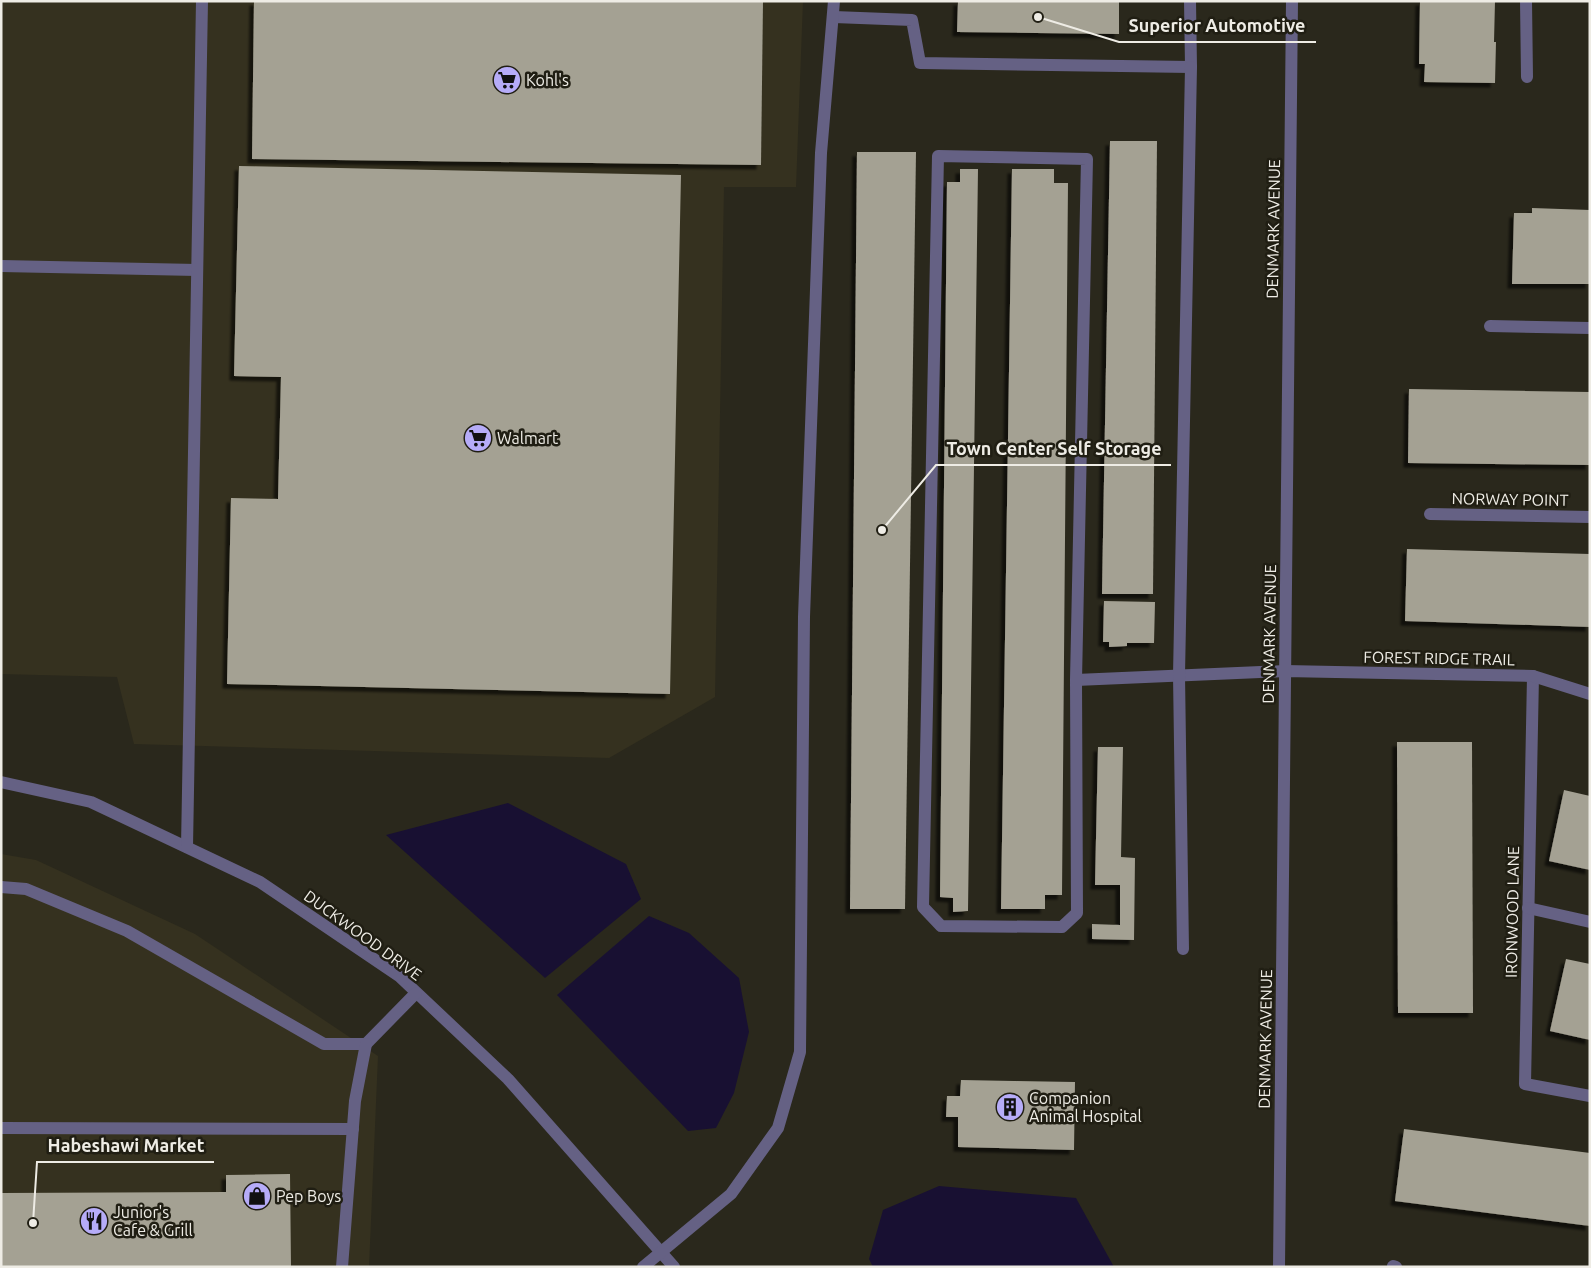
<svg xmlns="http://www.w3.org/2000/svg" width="1591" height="1268" font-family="Ubuntu,sans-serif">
  <defs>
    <filter id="shadow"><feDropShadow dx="-4.5" dy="4.5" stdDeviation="1" flood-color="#0009"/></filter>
  </defs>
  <rect width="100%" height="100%" fill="#2a281c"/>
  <g fill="#35311f">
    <polygon points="1,1 803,1 796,187 724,187 715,697 609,758 134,744 117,677 1,674"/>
    <polygon points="1,854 36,860 195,934 378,1056 369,1267 1,1267"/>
  </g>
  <g fill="#181032">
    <polygon points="508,803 626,864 641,899 545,978 386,835"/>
    <polygon points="649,916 689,933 739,978 749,1032 734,1093 716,1128 688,1131 557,995"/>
    <polygon points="939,1186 1076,1198 1114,1267 873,1267 869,1259 883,1210"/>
  </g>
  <g fill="#a4a193" filter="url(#shadow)">
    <polygon points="254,1 763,1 761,165 252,159"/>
    <polygon points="958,1 1119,1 1119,34 957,32"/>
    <polygon points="1420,1 1495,1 1494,42 1496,42 1495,83 1424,82 1425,64 1419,64"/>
    <polygon points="1110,141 1157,141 1153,594 1102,594"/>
    <polygon points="857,152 916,152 905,909 850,909"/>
    <polygon points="239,166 681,175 670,694 227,684 231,498 278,499 281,377 234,376"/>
    <polygon points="960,169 978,169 968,911 953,912 953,898 940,897 947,182 960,182"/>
    <polygon points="1012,169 1054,169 1054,183 1068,183 1062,895 1045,895 1045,909 1001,909"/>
    <polygon points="1532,208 1590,210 1590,284 1512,284 1514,213 1532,213"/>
    <polygon points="1409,389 1590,392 1590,465 1408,463"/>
    <polygon points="1407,549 1590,554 1590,627 1405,621"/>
    <polygon points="1104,601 1155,602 1154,643 1127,643 1127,646 1109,647 1109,642 1103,642"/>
    <polygon points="1397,742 1472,742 1473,1013 1398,1013"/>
    <polygon points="1098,747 1123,747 1121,857 1135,858 1134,940 1092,939 1092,924 1120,925 1120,885 1095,885"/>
    <polygon points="1564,790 1590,796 1590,870 1549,861"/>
    <polygon points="1566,959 1590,964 1590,1040 1550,1031"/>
    <polygon points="961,1080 1075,1082 1074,1150 958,1147 958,1117 946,1117 947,1096 960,1096"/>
    <polygon points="1404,1129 1590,1153 1590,1226 1395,1201"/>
    <polygon points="290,1174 291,1267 1,1267 1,1193 226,1192 226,1175"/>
  </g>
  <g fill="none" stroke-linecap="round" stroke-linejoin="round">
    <g stroke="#656184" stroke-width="12">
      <polyline points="1526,1 1527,77"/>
      <polyline points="834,17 912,20 920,63 1191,67 1190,1"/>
      <polyline points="1,266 197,270"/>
      <polyline points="1490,326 1590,328"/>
      <polyline points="1430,514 1590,517"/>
      <polyline points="1533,676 1525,1084 1590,1096"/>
      <polyline points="1076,680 1087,159 938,156 923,907 941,926 1062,927 1077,913 1076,680 1285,671 1533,676 1590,694"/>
      <polyline points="1,782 91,802 260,882 399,976 508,1079 674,1267"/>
      <polyline points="187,847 202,1"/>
      <polyline points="1,887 26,889 127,931 324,1044 366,1044 416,993"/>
      <polyline points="1528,908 1590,922"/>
      <polyline points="1183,949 1179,675 1191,67"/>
      <polyline points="1,1128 353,1129"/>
      <polyline points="1393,1266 1396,1267"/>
      <polyline points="342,1267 355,1101 366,1044"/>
      <polyline points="643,1267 731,1194 778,1128 800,1052 804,617 821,153 834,1"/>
      <polyline points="1279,1267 1292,1"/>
    </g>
  </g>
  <defs>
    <symbol id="supermarket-disc" viewBox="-11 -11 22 22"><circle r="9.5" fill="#b6acf8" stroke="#201e13"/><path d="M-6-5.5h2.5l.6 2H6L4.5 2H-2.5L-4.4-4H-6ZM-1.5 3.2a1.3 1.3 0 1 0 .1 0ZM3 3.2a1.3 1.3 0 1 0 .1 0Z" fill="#111"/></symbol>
    <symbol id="building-disc" viewBox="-11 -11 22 22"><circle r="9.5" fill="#b6acf8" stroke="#201e13"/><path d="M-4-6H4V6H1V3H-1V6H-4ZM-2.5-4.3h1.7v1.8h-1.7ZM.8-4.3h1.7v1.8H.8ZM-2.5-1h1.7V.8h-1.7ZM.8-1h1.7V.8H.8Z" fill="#111"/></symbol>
    <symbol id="shop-disc" viewBox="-11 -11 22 22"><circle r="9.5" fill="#b6acf8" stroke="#201e13"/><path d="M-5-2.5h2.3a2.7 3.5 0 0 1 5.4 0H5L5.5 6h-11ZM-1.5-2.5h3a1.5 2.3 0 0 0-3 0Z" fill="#111"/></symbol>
    <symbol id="restaurant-disc" viewBox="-11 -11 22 22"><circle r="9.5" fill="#b6acf8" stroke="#201e13"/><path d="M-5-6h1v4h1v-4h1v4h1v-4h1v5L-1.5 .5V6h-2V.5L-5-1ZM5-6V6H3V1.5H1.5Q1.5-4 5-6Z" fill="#111"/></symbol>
  </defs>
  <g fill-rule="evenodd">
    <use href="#supermarket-disc" x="491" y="64" width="32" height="32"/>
    <use href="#supermarket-disc" x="462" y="422" width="32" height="32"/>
    <use href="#building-disc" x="994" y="1091" width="32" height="32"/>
    <use href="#shop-disc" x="241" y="1180" width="32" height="32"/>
    <use href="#restaurant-disc" x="78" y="1205" width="32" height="32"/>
  </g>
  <g text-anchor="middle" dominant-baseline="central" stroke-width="5" stroke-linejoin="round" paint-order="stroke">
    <g font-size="16" fill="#eeece5" stroke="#201e13" text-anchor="start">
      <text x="526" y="80">Kohl's</text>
      <text x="497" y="438">Walmart</text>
      <text x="1029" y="1098">Companion<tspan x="1029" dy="18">Animal Hospital</tspan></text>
      <text x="276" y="1196">Pep Boys</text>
      <text x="113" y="1212">Junior's<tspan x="113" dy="18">Cafe &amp; Grill</tspan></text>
    </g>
    <g font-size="16" fill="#eeece5" stroke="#201e13">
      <text transform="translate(1273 229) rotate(-89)">DENMARK AVENUE</text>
      <text transform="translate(1510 499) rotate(1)">NORWAY POINT</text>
      <text transform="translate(1269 634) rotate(-89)">DENMARK AVENUE</text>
      <text transform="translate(1439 658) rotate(1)">FOREST RIDGE TRAIL</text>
      <text transform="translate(1512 912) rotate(-89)">IRONWOOD LANE</text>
      <text transform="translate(363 935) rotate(36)">DUCKWOOD DRIVE</text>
      <text transform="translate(1265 1039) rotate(-89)">DENMARK AVENUE</text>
    </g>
  </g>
  <path fill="none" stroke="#eeece5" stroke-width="2" d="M1038 17L1119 42H1316M882 530L936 465H1171M33 1223L37 1162H214"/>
  <g fill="#eeece5" stroke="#201e13" stroke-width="2">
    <circle cx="1038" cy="17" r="5"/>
    <circle cx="882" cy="530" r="5"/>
    <circle cx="33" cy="1223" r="5"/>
  </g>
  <g font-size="18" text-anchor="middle" font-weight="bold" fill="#eeece5" stroke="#201e13" stroke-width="5" stroke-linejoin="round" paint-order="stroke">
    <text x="1217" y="32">Superior Automotive</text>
    <text x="1054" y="455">Town Center Self Storage</text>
    <text x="126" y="1152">Habeshawi Market</text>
  </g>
  <rect width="1591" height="1268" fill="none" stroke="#eeece5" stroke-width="5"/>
</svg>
